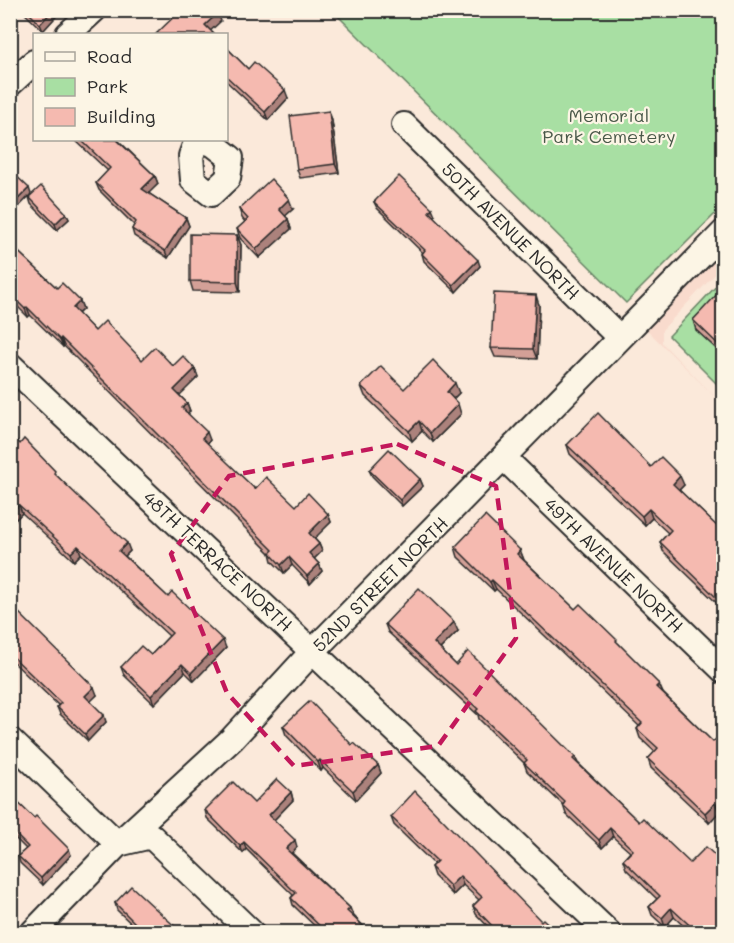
<svg xmlns="http://www.w3.org/2000/svg" width="734" height="943" font-family="Mali,sans-serif">
  <rect width="100%" height="100%" fill="#fbe9da"/>
  <filter id="ink" filterUnits="userSpaceOnUse"><feTurbulence type="fractalNoise" baseFrequency=".0167" numOctaves="2"/><feDisplacementMap in="SourceGraphic" scale="12" xChannelSelector="R" yChannelSelector="G"/><feConvolveMatrix kernelMatrix="1 2 1 2 8 2 1 2 1" color-interpolation-filters="sRGB"/></filter>
  <g filter="url(#ink)">
    <polygon fill="#f9dbcd" points="723,246 723,266 662,330 662,343 723,405 644,327"/>
    <g fill="#a8dfa3" stroke="#6a8567" stroke-width="1.5">
      <polygon points="333,11 723,11 723,206 626,303"/>
      <polygon points="723,279 723,390 669,336"/>
    </g>
    <g fill="none" stroke-linecap="round" stroke-linejoin="round">
      <defs>
        <g id="minor">
          <polyline points="68,34 94,10"/>
          <polyline points="10,84 34,62"/>
          <polyline points="404,125 619,337"/>
          <polyline points="197,140 191,156 193,180 211,194 228,178 231,158 213,144 200,140"/>
          <polyline points="10,365 608,932"/>
          <polyline points="504,458 724,671"/>
          <polyline points="10,740 118,844 151,836 251,932"/>
          <polyline points="33,932 118,844 232,739 313,651 724,232"/>
        </g>
      </defs>
      <use href="#minor" stroke="#2b2b2b" stroke-width="28"/>
      <use href="#minor" stroke="#fcf5e5" stroke-width="24"/>
    </g>
    <g fill="#d3a097" stroke="#2b2b2b" stroke-width="1.5">
      <polygon points="21,10 62,10 43,31"/>
      <polygon points="226,47 248,69 288,98 268,120 226,81"/>
      <polygon points="329,111 332,121 339,173 300,178 297,169"/>
      <polygon points="75,140 119,140 118,140 155,176 158,184 148,193 186,218 189,226 168,258 134,236 132,229 134,225 99,190 96,183 108,171"/>
      <polygon points="29,197 66,213 69,219 57,230 31,204"/>
      <polygon points="374,202 435,215 433,216 480,266 456,292 424,261 422,254 423,253 377,208"/>
      <polygon points="239,209 293,209 285,216 288,219 291,229 259,258 240,238 237,229 245,222 242,218"/>
      <polygon points="237,235 241,245 240,292 193,291 190,281"/>
      <polygon points="10,244 57,288 80,301 83,309 78,314 95,331 142,360 195,369 198,377 179,395 187,403 190,411 187,413 210,440 207,444 255,489 296,506 328,514 331,522 314,538 319,544 322,551 314,559 319,564 322,571 310,584 292,565 284,573 272,561 270,553 64,346 63,347 30,315 28,317 10,299"/>
      <polygon points="723,294 723,355 696,330 693,320"/>
      <polygon points="539,305 537,359 495,357 491,348"/>
      <polygon points="361,386 459,393 453,399 461,414 433,442 422,431 412,441 365,396"/>
      <polygon points="10,434 20,444 57,476 130,551 125,556 168,597 226,648 194,681 185,672 154,704 124,675 121,667 151,655 169,636 81,554 74,561 22,513 10,525"/>
      <polygon points="567,445 651,467 684,485 679,490 723,532 723,609 663,551 660,542 668,533 652,518 645,525 570,454"/>
      <polygon points="369,470 420,479 423,486 402,506 372,476"/>
      <polygon points="455,547 520,550 524,560 575,609 619,644 663,693 713,742 723,740 723,817 719,812 709,823 651,768 648,759 655,752 640,738 637,729 639,726 496,589 494,591 458,557"/>
      <polygon points="10,604 97,695 90,701 106,722 88,741 60,714 57,707 58,705 10,659"/>
      <polygon points="385,624 458,631 440,649 456,665 575,757 578,763 639,822 721,893 723,933 691,933 674,917 665,927 652,915 649,907 657,899 626,869 623,860 630,852 613,837 602,848 566,814 563,805 527,771 524,763 479,719 478,715 388,632"/>
      <polygon points="283,726 352,745 378,765 381,773 356,800 323,768 321,771 286,735"/>
      <polygon points="291,792 293,800 274,820 297,847 292,853 350,908 353,915 370,933 322,933 293,905 291,898 293,895 246,849 243,853 207,818 205,810 254,803"/>
      <polygon points="10,795 71,855 43,885 20,863 18,856 26,849 10,833"/>
      <polygon points="391,817 541,921 558,933 494,933 476,914 473,906 479,900 463,885 453,895 434,876 431,867 434,864 394,825"/>
      <polygon points="115,903 182,933 141,933 117,910"/>
    </g>
    <g fill="#ac827b" stroke="#2b2b2b" stroke-width="1.5">
      <polygon points="53,10 62,10 43,31 40,24"/>
      <polygon points="218,13 221,21 208,33 205,25"/>
      <polygon points="285,90 288,98 268,120 265,112"/>
      <polygon points="329,111 332,121 339,173 335,164"/>
      <polygon points="155,176 158,184 145,197 142,189"/>
      <polygon points="29,188 31,194 11,215 10,207"/>
      <polygon points="289,199 293,209 282,219 279,209"/>
      <polygon points="432,208 435,215 431,218 429,212"/>
      <polygon points="66,213 69,219 57,230 55,224"/>
      <polygon points="186,218 189,226 168,258 165,251"/>
      <polygon points="288,219 291,229 259,258 256,249"/>
      <polygon points="237,235 241,245 240,292 237,282"/>
      <polygon points="478,260 480,266 456,292 453,285"/>
      <polygon points="536,295 539,305 537,359 533,349"/>
      <polygon points="80,301 83,309 75,316 73,308"/>
      <polygon points="27,307 30,315 28,317 25,309"/>
      <polygon points="61,338 64,346 63,347 60,340"/>
      <polygon points="195,369 198,377 177,398 174,390"/>
      <polygon points="455,383 459,393 450,402 447,392"/>
      <polygon points="187,403 190,411 185,415 182,408"/>
      <polygon points="458,404 461,414 433,442 430,433"/>
      <polygon points="419,421 422,431 412,441 409,431"/>
      <polygon points="207,432 210,440 205,446 202,438"/>
      <polygon points="680,476 684,485 676,493 673,484"/>
      <polygon points="420,479 423,486 402,506 400,500"/>
      <polygon points="19,505 22,513 10,525 10,514"/>
      <polygon points="649,509 652,518 645,525 642,516"/>
      <polygon points="328,514 331,522 312,541 309,533"/>
      <polygon points="127,543 130,551 122,559 119,551"/>
      <polygon points="319,544 322,551 312,561 309,553"/>
      <polygon points="78,546 81,554 74,561 71,553"/>
      <polygon points="520,550 524,560 520,564 517,554"/>
      <polygon points="289,557 292,565 284,573 281,565"/>
      <polygon points="319,564 322,571 310,584 307,576"/>
      <polygon points="492,580 496,589 494,591 490,582"/>
      <polygon points="454,622 458,631 437,652 434,643"/>
      <polygon points="223,640 226,648 194,681 191,673"/>
      <polygon points="182,664 185,672 154,704 151,696"/>
      <polygon points="659,684 663,693 656,687"/>
      <polygon points="94,687 97,695 88,704 85,696"/>
      <polygon points="104,715 106,722 88,741 85,734"/>
      <polygon points="320,760 323,768 321,771 318,762"/>
      <polygon points="378,765 381,773 356,800 353,791"/>
      <polygon points="291,792 293,800 272,822 269,815"/>
      <polygon points="715,803 719,812 709,823 705,813"/>
      <polygon points="610,828 613,837 602,848 599,840"/>
      <polygon points="295,840 297,847 289,856 286,849"/>
      <polygon points="244,842 246,849 243,853 240,846"/>
      <polygon points="69,849 71,855 43,885 41,878"/>
      <polygon points="460,876 463,885 453,895 450,886"/>
      <polygon points="723,878 723,890 718,895 715,887"/>
      <polygon points="671,908 674,917 665,927 662,918"/>
    </g>
    <g fill="#f5bab0" stroke="#2b2b2b" stroke-width="1.5">
      <polygon points="26,10 53,10 40,24"/>
      <polygon points="181,10 215,10 218,13 205,25 214,34 156,34"/>
      <polygon points="226,47 248,69 254,62 285,90 265,112 226,76"/>
      <polygon points="329,111 335,164 297,169 290,116"/>
      <polygon points="81,140 117,140 155,176 142,189 186,218 165,251 132,229 136,222 96,183 110,168"/>
      <polygon points="10,170 29,188 10,207"/>
      <polygon points="399,176 432,208 429,212 478,260 453,285 422,254 425,250 374,202"/>
      <polygon points="271,179 289,199 279,209 288,219 256,249 237,229 248,219 239,209"/>
      <polygon points="41,186 66,213 55,224 29,197"/>
      <polygon points="190,234 237,235 237,282 190,281"/>
      <polygon points="10,244 57,288 62,283 80,301 73,308 95,331 105,321 142,360 155,347 173,366 183,356 195,369 174,390 187,403 182,408 207,432 202,438 255,489 266,477 296,506 308,493 328,514 309,533 319,544 309,553 319,564 307,576 289,557 281,565 270,553 273,550 61,338 60,340 27,307 25,309 10,294"/>
      <polygon points="720,291 723,294 723,349 693,320"/>
      <polygon points="494,293 536,295 533,349 491,348"/>
      <polygon points="433,360 455,383 447,392 458,404 430,433 419,421 409,431 361,386 381,366 404,389"/>
      <polygon points="598,413 651,467 661,457 680,476 673,484 723,532 723,604 660,542 671,530 649,509 642,516 567,445"/>
      <polygon points="10,434 20,444 24,439 55,471 54,473 127,543 119,551 168,597 172,592 223,640 191,673 182,664 151,696 121,667 141,646 151,655 172,633 78,546 71,553 19,505 10,514"/>
      <polygon points="389,449 420,479 400,500 369,470"/>
      <polygon points="485,516 520,550 517,554 575,609 580,604 617,640 616,641 659,684 656,687 713,742 719,736 723,740 723,811 715,803 705,813 648,759 658,748 637,729 642,723 492,580 490,582 455,547"/>
      <polygon points="419,588 454,622 434,643 456,665 468,651 575,757 573,759 639,822 643,818 690,863 706,847 723,863 723,878 715,887 723,896 723,933 698,933 671,908 662,918 649,907 660,896 623,860 633,850 610,828 599,840 563,805 565,802 524,763 527,760 476,711 478,709 385,624"/>
      <polygon points="10,604 94,687 85,696 104,715 85,734 57,707 61,703 10,654"/>
      <polygon points="310,701 352,745 354,743 378,765 353,791 320,760 318,762 283,726"/>
      <polygon points="277,779 291,792 269,815 295,840 286,849 350,908 347,911 370,933 327,933 291,898 296,893 244,842 240,846 205,810 233,782 254,803"/>
      <polygon points="415,791 541,921 543,919 558,933 499,933 473,906 482,897 460,876 450,886 431,867 437,861 391,817"/>
      <polygon points="10,795 34,818 36,816 69,849 41,878 18,856 28,847 10,829"/>
      <polygon points="131,886 182,933 145,933 115,903"/>
    </g>
  </g>
  <path fill="none" stroke="#c2185b" stroke-width="4.5" stroke-dasharray="12 8" stroke-linejoin="round" d="M397,444l99,42 20,152 -78,108 -144,20 -67,-73 -56,-139 58,-78z"/>
  <g text-anchor="middle" dominant-baseline="central" stroke-width="4.5" stroke-linejoin="round" paint-order="stroke">
    <g font-size="18" fill="#4a5849" stroke="#fcf5e5">
      <text x="609" y="115">Memorial<tspan x="609" dy="21">Park Cemetery</tspan></text>
    </g>
    <g font-size="18" fill="#2b2b2b" stroke="#fcf5e5">
      <text transform="translate(511 231) rotate(45)">50TH AVENUE NORTH</text>
      <text transform="translate(218 561) rotate(43)">48TH TERRACE NORTH</text>
      <text transform="translate(614 565) rotate(44)">49TH AVENUE NORTH</text>
      <text transform="translate(380 584) rotate(-45)">52ND STREET NORTH</text>
    </g>
  </g>
  <rect width="734" height="943" fill="none" stroke="#fcf5e5" stroke-width="36"/>
  <rect x="18" y="18" width="698" height="907" fill="none" stroke="#2b2b2b" stroke-width="2" filter="url(#ink)"/>
  <rect x="33" y="33" width="195" height="108" fill="#fcf5e5" stroke="#a8a49b" stroke-width="1.5"/>
  <rect x="45" y="52" width="30" height="9" fill="#fcf5e5" stroke="#a8a49b" stroke-width="1.5"/>
  <text x="87" y="63" font-size="18" fill="#2b2b2b">Road</text>
  <rect x="45" y="78" width="30" height="18" fill="#a8dfa3" stroke="#a8a49b" stroke-width="1.5"/>
  <text x="87" y="93" font-size="18" fill="#2b2b2b">Park</text>
  <rect x="45" y="108" width="30" height="18" fill="#f5bab0" stroke="#a8a49b" stroke-width="1.5"/>
  <text x="87" y="123" font-size="18" fill="#2b2b2b">Building</text>
</svg>
